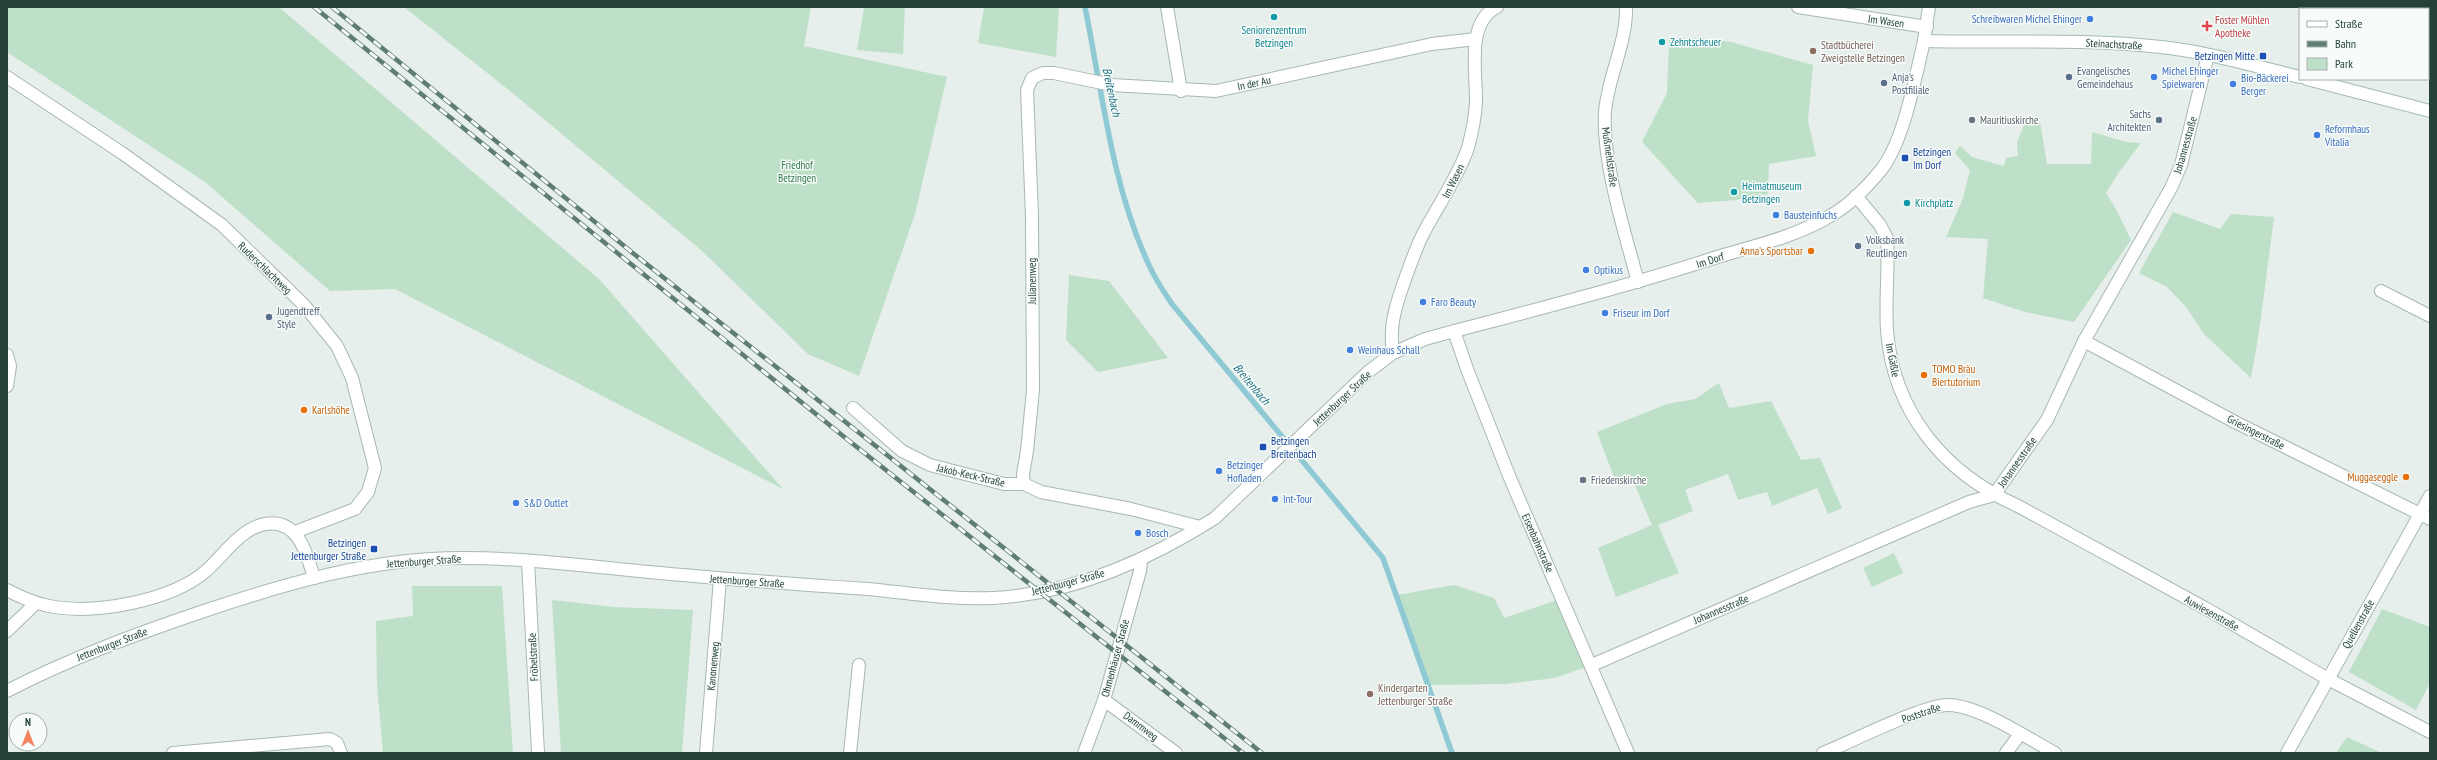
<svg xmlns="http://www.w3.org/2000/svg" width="2437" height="760" font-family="'PT Sans Narrow',sans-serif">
  <rect width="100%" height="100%" fill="#e6efeb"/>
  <g fill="#bfe0c8">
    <polygon points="7,7 279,7 599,279 783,489 395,289 330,291 205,182 7,52"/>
    <polygon points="404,7 811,7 804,46 947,77 915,214 859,376 808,354 701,250 515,95"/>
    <polygon points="864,7 905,7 903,54 857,50"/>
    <polygon points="984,7 1059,7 1056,57 978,43"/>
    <polygon points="1702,38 1731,42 1813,65 1808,120 1816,156 1769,164 1768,194 1736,200 1698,203 1642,142 1667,93 1669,39"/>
    <polygon points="2025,122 2040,122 2047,164 2091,164 2092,132 2126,142 2141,143 2119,172 2106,193 2117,211 2131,240 2074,322 2025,312 1983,298 1988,239 1946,237 1963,198 1970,170 1955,153 1960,146 1972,157 2004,166 2006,158 2018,156 2017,143"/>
    <path d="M2173,212l47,17 11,-15 43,3c-7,53 -13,109 -23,161l-47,-44 -18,-27 -19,-20 -28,-14z"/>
    <polygon points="1069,275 1109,281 1168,358 1098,372 1066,340"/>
    <polygon points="1719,383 1729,408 1771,401 1801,460 1820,458 1842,508 1828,514 1817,488 1772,506 1767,492 1738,500 1728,474 1685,490 1693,511 1658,525 1679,573 1616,597 1598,548 1652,525 1630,474 1615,480 1597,432 1667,404 1695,399"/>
    <polygon points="1894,553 1903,573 1872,587 1863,568"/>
    <polygon points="1454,585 1494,598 1504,618 1563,598 1592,665 1555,678 1505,684 1429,685 1397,595"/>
    <polygon points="412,586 502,586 513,753 383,753 377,685 376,621 413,616"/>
    <polygon points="552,600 614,607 693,610 682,753 561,753"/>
    <polygon points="2382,609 2430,627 2430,683 2416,710 2349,672"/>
    <polygon points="2347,737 2382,753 2336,753"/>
  </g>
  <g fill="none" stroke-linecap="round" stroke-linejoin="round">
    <path stroke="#8ec9d4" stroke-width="5.5" d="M1085,7c17,84 27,180 64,258 6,14 15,27 23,39l211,254 69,195"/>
    <defs>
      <g id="minor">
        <polyline points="1167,7 1181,91"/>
        <path d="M1626,7c1,36 -18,69 -21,105 -3,50 20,121 33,170"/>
        <polyline points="1798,7 1927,27"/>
        <polyline points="7,77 122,153 222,225 304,305 337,346 352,378 375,468 368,492 355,509 295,532"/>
        <path d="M1856,196l24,29 7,13c2,30 -2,61 0,92 6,82 57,143 131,176l187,102 123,71 102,53"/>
        <polyline points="2381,291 2430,316"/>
        <polyline points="1454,331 1467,369 1510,478 1628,753"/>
        <polyline points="2084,341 2235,422 2430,519"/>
        <path d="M1393,353c-4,-25 2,-45 10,-68 6,-17 12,-35 20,-51 15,-29 34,-55 45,-86 4,-15 7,-30 8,-45 1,-27 -11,-81 21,-96"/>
        <polyline points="7,355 10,366 7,386"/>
        <polyline points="853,408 902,451 930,465 1004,484 1024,484 1041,492 1131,509 1200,527"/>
        <polyline points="1024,484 1023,474 1027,451 1033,390 1032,216 1027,90 1032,78 1043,73 1054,73 1112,85 1216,91 1432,44 1476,39"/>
        <polyline points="528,561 538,753"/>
        <path d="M7,590c13,7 27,13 42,16 45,9 122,-5 157,-35 17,-15 35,-43 59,-47 33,-6 42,30 49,54"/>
        <polyline points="7,631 36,603"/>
        <polyline points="1592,665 1969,502 1994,495 2047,420 2084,341 2171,188 2181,165 2208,55"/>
        <polyline points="1104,700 1176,753"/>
        <polyline points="173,753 330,739 337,743 341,753"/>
        <polyline points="706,753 720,579"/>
        <polyline points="850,753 859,665"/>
        <polyline points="1084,753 1104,700 1140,571 1141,560"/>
        <path d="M1823,753c26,-10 104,-50 126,-48 31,1 78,33 106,48"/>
        <polyline points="2006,753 2020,734"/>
        <polyline points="2287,753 2430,496"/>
      </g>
      <path id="tertiary" d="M7,691c64,-33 129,-57 197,-80 83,-28 169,-53 257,-53 63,0 126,8 188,14 73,7 146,12 219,17 41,4 83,11 125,9 79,-4 156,-38 222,-80l153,-146 25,-19 32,-14c97,-26 194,-50 289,-81 39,-12 81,-21 116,-42 20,-11 37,-29 51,-46 23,-29 34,-92 43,-129"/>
      <g id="secondary">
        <path d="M1929,7l-5,34c79,2 158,-3 237,6 47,5 93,19 139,30"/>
        <polyline points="2307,79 2430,111"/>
      </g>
    </defs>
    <use href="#minor" stroke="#a8b8b2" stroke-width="14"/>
    <use href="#tertiary" stroke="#a8b8b2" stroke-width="14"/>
    <use href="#secondary" stroke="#a4bbb3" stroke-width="14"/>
    <use href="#minor" stroke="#fff" stroke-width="12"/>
    <use href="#tertiary" stroke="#fff" stroke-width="12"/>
    <use href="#secondary" stroke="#fff" stroke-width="12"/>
    <defs>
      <g id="rail">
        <polyline points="314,7 848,440 1243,753"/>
        <polyline points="332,7 634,254 1262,753"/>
      </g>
    </defs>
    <use href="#rail" stroke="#5f7d75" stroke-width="4.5"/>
    <use href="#rail" stroke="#f7fbf9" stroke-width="3" stroke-dasharray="9" stroke-linecap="butt"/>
  </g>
  <g fill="#0f9aa8" stroke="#f7fbf9" stroke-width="1.5">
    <circle cx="1274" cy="17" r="4"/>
    <circle cx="1662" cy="42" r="4"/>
    <circle cx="1734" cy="192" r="4"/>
    <circle cx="1907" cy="203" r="4"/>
  </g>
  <g fill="#3f7fe0" stroke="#f7fbf9" stroke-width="1.5">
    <circle cx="2090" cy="19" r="4"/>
    <circle cx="2154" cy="77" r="4"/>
    <circle cx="2233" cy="84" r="4"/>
    <circle cx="2317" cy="135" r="4"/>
    <circle cx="1776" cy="215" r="4"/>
    <circle cx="1586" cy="270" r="4"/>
    <circle cx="1423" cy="302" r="4"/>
    <circle cx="1605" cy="313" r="4"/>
    <circle cx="1350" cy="350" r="4"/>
    <circle cx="1219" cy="471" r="4"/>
    <circle cx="1275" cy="499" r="4"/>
    <circle cx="516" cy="503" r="4"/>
    <circle cx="1138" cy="533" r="4"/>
  </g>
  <path fill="#e0444e" stroke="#f7fbf9" stroke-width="1.5" d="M2205 20h4v4h4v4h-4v4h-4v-4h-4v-4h4z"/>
  <g fill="#8d6e63" stroke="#f7fbf9" stroke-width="1.5">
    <circle cx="1813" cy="51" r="4"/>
    <circle cx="1370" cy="694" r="4"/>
  </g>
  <g fill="#1a4fb4" stroke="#f7fbf9" stroke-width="1.5">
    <rect x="2259" y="52" width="8" height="8" rx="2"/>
    <rect x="1901" y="154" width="8" height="8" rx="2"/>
    <rect x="1259" y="443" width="8" height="8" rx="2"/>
    <rect x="370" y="545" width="8" height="8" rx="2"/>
  </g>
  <g fill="#5c6f8a" stroke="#f7fbf9" stroke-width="1.5">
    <circle cx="2069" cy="77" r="4"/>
    <circle cx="1884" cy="83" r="4"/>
    <circle cx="2159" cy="120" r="4"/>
    <circle cx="1858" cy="246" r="4"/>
    <circle cx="269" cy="317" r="4"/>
  </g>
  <g fill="#6b7280" stroke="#f7fbf9" stroke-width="1.5">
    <circle cx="1972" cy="120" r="4"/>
    <circle cx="1583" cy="480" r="4"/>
  </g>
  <g fill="#e8710a" stroke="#f7fbf9" stroke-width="1.5">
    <circle cx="1811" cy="251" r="4"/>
    <circle cx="1924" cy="375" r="4"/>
    <circle cx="304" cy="410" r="4"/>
    <circle cx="2406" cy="477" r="4"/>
  </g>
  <g text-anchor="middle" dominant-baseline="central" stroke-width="3" stroke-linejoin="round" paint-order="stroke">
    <g font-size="11" fill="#366cbe" stroke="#f7fbf9" text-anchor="start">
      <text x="2082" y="19" text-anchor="end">Schreibwaren Michel Ehinger</text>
      <text x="2162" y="71">Michel Ehinger<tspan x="2162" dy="13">Spielwaren</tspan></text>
      <text x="2241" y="78">Bio-Bäckerei<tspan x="2241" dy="13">Berger</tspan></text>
      <text x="2325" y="129">Reformhaus<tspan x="2325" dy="13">Vitalia</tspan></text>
      <text x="1784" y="215">Bausteinfuchs</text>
      <text x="1594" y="270">Optikus</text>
      <text x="1431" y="302">Faro Beauty</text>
      <text x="1613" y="313">Friseur im Dorf</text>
      <text x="1358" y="350">Weinhaus Schall</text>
      <text x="1227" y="465">Betzinger<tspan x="1227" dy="13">Hofladen</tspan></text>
      <text x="1283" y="499">Int-Tour</text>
      <text x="524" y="503">S&amp;D Outlet</text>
      <text x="1146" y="533">Bosch</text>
    </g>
    <g font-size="11" fill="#be3a42" stroke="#f7fbf9" text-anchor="start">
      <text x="2215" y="20">Foster Mühlen<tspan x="2215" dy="13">Apotheke</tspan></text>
    </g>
    <g font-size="11" fill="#24423a" stroke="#f7fbf9">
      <text transform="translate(1886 21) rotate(8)">Im Wasen</text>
      <text transform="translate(2114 44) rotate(3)">Steinachstraße</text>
      <text transform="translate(1254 83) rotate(-12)">In der Au</text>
      <text transform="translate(2185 145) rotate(-74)">Johannesstraße</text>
      <text transform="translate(1610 157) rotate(82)">Mußmehlstraße</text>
      <text transform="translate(1453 181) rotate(-64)">Im Wasen</text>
      <text transform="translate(1710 260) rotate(-18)">Im Dorf</text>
      <text transform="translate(265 268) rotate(44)">Ruderschlachtweg</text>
      <text transform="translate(1032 281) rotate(-90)">Julianenweg</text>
      <text transform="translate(1893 360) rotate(79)">Im Gäßle</text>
      <text transform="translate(1342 398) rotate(-43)">Jettenburger Straße</text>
      <text transform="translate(2256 432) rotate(27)">Griesingerstraße</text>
      <text transform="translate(2017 462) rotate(-55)">Johannesstraße</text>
      <text transform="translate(971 475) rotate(13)">Jakob-Keck-Straße</text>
      <text transform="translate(1538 543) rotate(66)">Eisenbahnstraße</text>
      <text transform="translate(424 561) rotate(-4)">Jettenburger Straße</text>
      <text transform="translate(747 581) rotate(4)">Jettenburger Straße</text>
      <text transform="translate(1068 582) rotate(-15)">Jettenburger Straße</text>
      <text transform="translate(1721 609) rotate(-23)">Johannesstraße</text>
      <text transform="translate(2212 613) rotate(29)">Auwiesenstraße</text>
      <text transform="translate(2358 624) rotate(-61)">Quellenstraße</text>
      <text transform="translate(112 644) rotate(-21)">Jettenburger Straße</text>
      <text transform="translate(533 657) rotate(-93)">Fröbelstraße</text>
      <text transform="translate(1115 658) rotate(-75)">Ohmenhäuser Straße</text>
      <text transform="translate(713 666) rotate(-85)">Kanonenweg</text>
      <text transform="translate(1921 713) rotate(-19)">Poststraße</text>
      <text transform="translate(1141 726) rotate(37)">Dammweg</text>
    </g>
    <g font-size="11" fill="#0d838f" stroke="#f7fbf9" text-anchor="start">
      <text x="1274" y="30" text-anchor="middle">Seniorenzentrum<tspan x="1274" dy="13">Betzingen</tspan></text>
      <text x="1670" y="42">Zehntscheuer</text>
      <text x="1742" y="186">Heimatmuseum<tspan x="1742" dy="13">Betzingen</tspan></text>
      <text x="1915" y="203">Kirchplatz</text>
    </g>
    <g font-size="11" fill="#785e54" stroke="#f7fbf9" text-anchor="start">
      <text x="1821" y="45">Stadtbücherei<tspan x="1821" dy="13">Zweigstelle Betzingen</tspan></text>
      <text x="1378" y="688">Kindergarten<tspan x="1378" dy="13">Jettenburger Straße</tspan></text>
    </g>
    <g font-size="11" fill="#164399" stroke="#f7fbf9" text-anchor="end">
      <text x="2255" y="56">Betzingen Mitte</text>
      <text x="1913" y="152" text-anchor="start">Betzingen<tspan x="1913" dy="13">Im Dorf</tspan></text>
      <text x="1271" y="441" text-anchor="start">Betzingen<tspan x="1271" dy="13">Breitenbach</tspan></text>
      <text x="366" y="543">Betzingen<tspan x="366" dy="13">Jettenburger Straße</tspan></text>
    </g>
    <g font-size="11" fill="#4e5e75" stroke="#f7fbf9" text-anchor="start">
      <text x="2077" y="71">Evangelisches<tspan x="2077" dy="13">Gemeindehaus</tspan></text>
      <text x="1892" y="77">Anja's<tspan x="1892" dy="13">Postfiliale</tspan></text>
      <text x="2151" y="114" text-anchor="end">Sachs<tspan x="2151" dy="13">Architekten</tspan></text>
      <text x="1866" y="240">Volksbank<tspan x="1866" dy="13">Reutlingen</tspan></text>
      <text x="277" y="311">Jugendtreff<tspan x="277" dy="13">Style</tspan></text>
    </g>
    <g font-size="11" fill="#5b616d" stroke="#f7fbf9" text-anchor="start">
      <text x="1980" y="120">Mauritiuskirche</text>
      <text x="1591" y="480">Friedenskirche</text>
    </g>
    <g font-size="11" fill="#2d7a4b" stroke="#f7fbf9">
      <text x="797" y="165">Friedhof<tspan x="797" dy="13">Betzingen</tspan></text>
    </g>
    <g font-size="11" fill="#c56008" stroke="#f7fbf9" text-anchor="end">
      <text x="1803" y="251">Anna's Sportsbar</text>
      <text x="1932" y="369" text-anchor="start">TOMO Bräu<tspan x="1932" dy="13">Biertutorium</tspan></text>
      <text x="312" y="410" text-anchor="start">Karlshöhe</text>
      <text x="2398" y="477">Muggaseggle</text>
    </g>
    <g font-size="12" font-style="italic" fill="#1c6f80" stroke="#f7fbf9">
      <text transform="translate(1112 92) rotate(78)">Breitenbach</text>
      <text transform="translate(1252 384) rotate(50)">Breitenbach</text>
    </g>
  </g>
  <rect width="2437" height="760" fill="none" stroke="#24423a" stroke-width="16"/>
  <rect x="2299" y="8" width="130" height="72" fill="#f7fbf9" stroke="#a3b1ad"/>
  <rect x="2307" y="21" width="20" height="6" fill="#ffffff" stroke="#a3b1ad"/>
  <text x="2335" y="28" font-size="12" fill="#24423a">Straße</text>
  <rect x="2307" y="41" width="20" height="6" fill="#5f7d75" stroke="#a3b1ad"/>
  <text x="2335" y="48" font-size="12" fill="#24423a">Bahn</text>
  <rect x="2307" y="58" width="20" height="12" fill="#bfe0c8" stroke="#a3b1ad"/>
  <text x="2335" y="68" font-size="12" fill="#24423a">Park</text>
  <g transform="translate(28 732)"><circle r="19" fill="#f7fbf9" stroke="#a3b1ad"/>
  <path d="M0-3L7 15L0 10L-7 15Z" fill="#f4845f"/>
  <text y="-6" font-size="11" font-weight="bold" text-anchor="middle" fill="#24423a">N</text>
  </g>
</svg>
